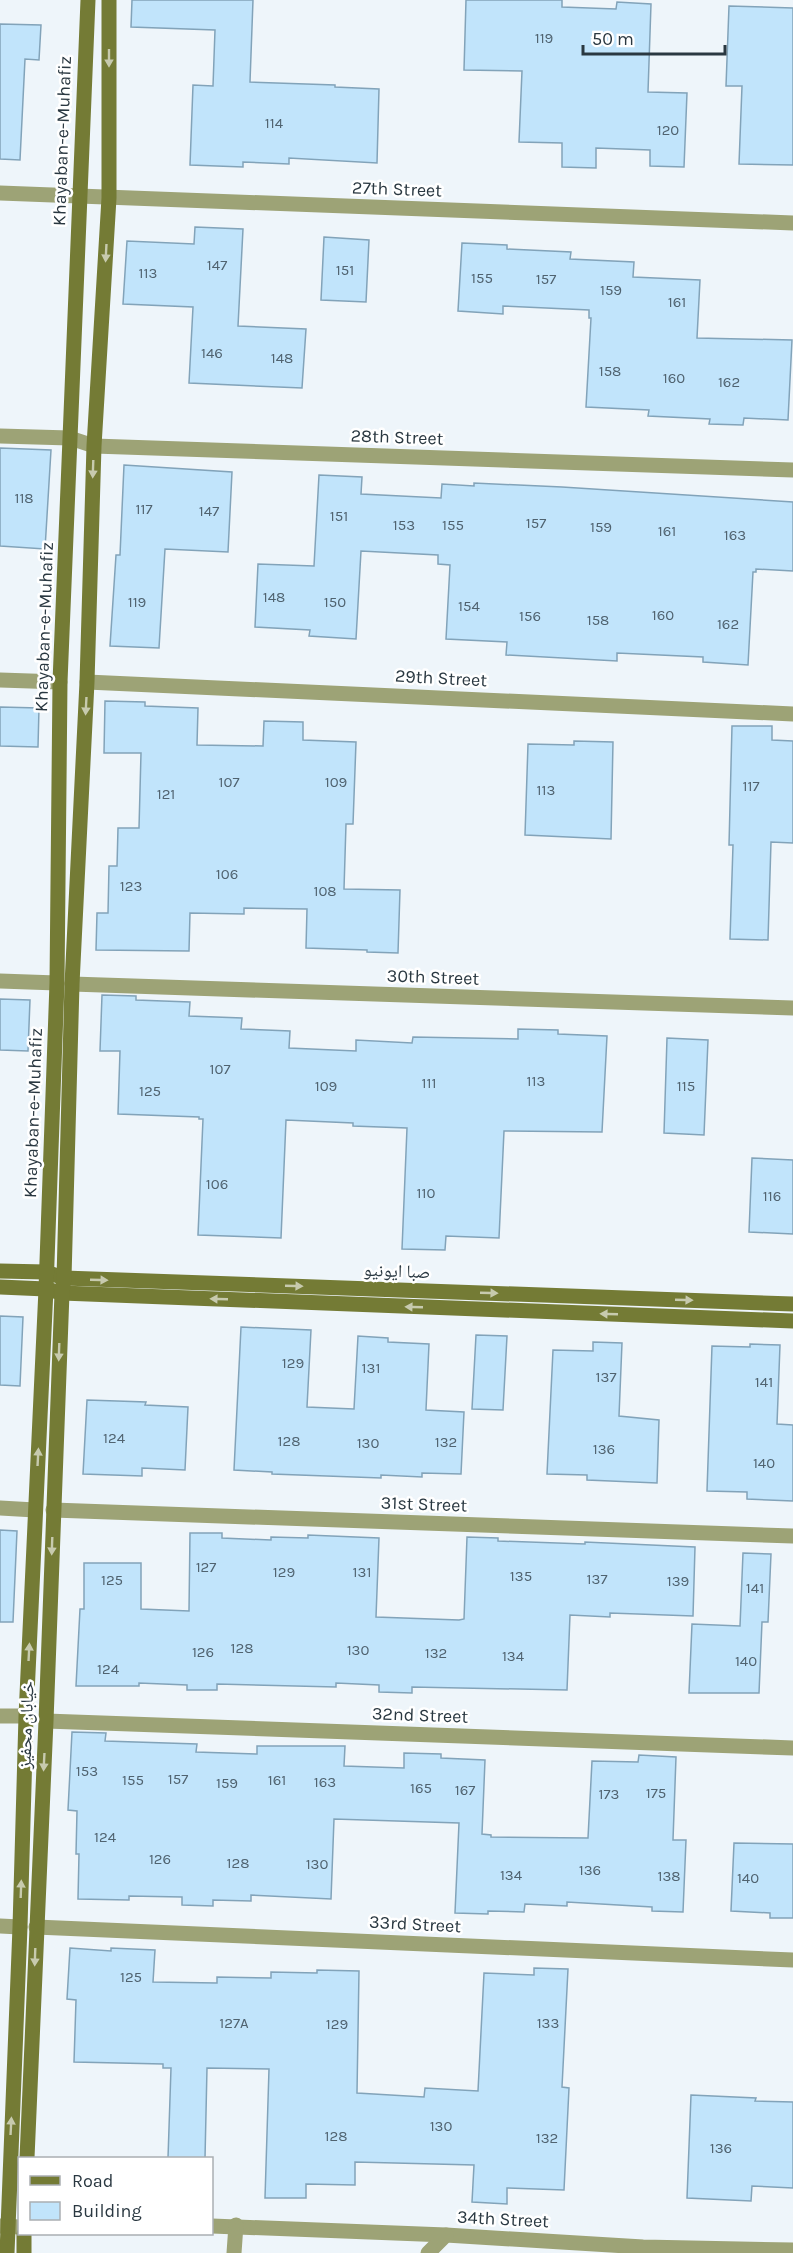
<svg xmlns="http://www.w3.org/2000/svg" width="793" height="2253" font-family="Karla,'Noto Naskh Arabic',sans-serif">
  <rect width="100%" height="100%" fill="#eef5fa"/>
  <g fill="#c1e4fb" stroke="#82a3b9" stroke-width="1.5">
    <polygon points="132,0 253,0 250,82 335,85 335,87 379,89 377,163 289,158 289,164 243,162 243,167 190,165 193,85 213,86 215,30 131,27"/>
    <polygon points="466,0 562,0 562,7 616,9 617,2 651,4 648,92 687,93 684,167 650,166 650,150 596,148 596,168 562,167 562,143 519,142 522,71 464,70"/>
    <polygon points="729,6 793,8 793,165 739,164 742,86 726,86"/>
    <polygon points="0,24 41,25 39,60 25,59 20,160 0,159"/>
    <polygon points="195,227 243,229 238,326 306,329 302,388 189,383 193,307 123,304 127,241 194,244"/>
    <polygon points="324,237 369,240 366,302 321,300"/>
    <polygon points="462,243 507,245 507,249 571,252 570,259 634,262 633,277 700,280 697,338 792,340 788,420 744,418 743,425 709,424 710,419 648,416 649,410 586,407 591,318 589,318 589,310 503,306 503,314 458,311"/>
    <polygon points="0,448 51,450 45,549 0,546"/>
    <polygon points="124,465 232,472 228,552 165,549 159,648 110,646 116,555 120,555"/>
    <polygon points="319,475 362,477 361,494 441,498 442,484 474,486 474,483 562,487 793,502 793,571 756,569 756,572 753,572 748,665 703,662 703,657 617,653 617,661 506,655 507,642 446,639 450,565 438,564 438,555 361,551 356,639 309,636 310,630 255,627 258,564 314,566"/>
    <polygon points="105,701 145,702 145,706 198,708 197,745 263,746 264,721 303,722 303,740 356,742 353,824 346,824 344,889 400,890 398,953 367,952 367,950 306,948 307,909 244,908 244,914 190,913 189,951 96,950 97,913 108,913 109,866 117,866 118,828 139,828 141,753 104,753"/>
    <polygon points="0,707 39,708 38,747 0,746"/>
    <polygon points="732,726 772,726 772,740 793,741 793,843 771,842 768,940 730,939 733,845 729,845"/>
    <polygon points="574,741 613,742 611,839 525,835 528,744 574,745"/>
    <polygon points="102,995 136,996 136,1000 190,1002 189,1016 242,1018 241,1029 290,1031 289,1048 356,1051 356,1040 412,1043 413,1037 518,1039 518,1029 558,1030 558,1034 607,1036 602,1132 504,1131 499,1238 446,1236 445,1250 402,1249 407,1128 353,1126 353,1123 286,1120 281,1238 198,1235 203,1119 199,1119 199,1117 118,1114 120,1051 100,1051"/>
    <polygon points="0,999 30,1000 28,1051 0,1050"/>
    <polygon points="667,1038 708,1040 704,1135 664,1133"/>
    <polygon points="752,1158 793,1160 793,1234 749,1232"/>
    <polygon points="0,1316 23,1317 20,1386 0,1385"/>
    <polygon points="241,1327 311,1330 307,1407 354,1409 358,1336 388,1338 388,1342 429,1344 426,1410 464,1412 461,1474 422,1473 422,1477 381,1475 381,1478 272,1474 272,1472 234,1470"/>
    <polygon points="476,1335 507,1336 503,1410 472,1409"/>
    <polygon points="593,1342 622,1343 619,1416 659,1420 657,1483 587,1480 587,1475 547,1474 553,1350 593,1351"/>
    <polygon points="750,1344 780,1345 777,1424 793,1425 793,1501 747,1499 747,1492 707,1491 712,1346 750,1347"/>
    <polygon points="87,1400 146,1402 145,1405 188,1407 185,1470 142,1468 142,1476 83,1474"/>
    <polygon points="0,1530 17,1531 13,1622 0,1622"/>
    <polygon points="190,1533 222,1533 222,1538 271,1540 271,1537 308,1538 308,1535 379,1538 376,1617 459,1620 464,1619 467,1537 498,1538 498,1541 585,1544 585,1542 695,1547 693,1616 610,1613 610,1617 570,1615 567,1690 412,1687 412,1693 379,1692 379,1685 336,1683 336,1687 217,1684 217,1690 187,1690 187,1685 139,1683 139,1686 76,1686 80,1609 84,1609 84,1563 141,1563 141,1609 189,1611"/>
    <polygon points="743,1553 771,1554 768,1622 762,1622 759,1693 689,1693 692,1624 740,1626"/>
    <polygon points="72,1732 106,1733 105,1741 197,1744 196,1752 257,1754 257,1746 345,1746 344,1766 404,1768 404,1753 441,1754 441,1758 485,1760 482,1834 491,1835 491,1837 588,1838 592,1761 638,1762 639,1755 676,1757 673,1840 686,1840 683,1912 652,1911 652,1907 567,1902 567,1906 525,1904 524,1912 488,1911 488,1914 455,1913 459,1823 334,1819 331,1899 251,1895 251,1901 213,1900 213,1906 182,1905 182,1897 129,1896 129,1900 78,1899 79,1854 76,1854 77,1811 68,1810"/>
    <polygon points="734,1843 793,1844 793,1918 770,1918 770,1913 731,1911"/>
    <polygon points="70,1948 111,1951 111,1948 155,1950 153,1982 217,1983 217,1977 271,1978 271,1972 317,1973 317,1970 359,1971 357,2093 424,2097 425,2088 478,2091 484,1973 534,1975 534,1968 568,1969 562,2087 569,2088 564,2190 507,2188 507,2204 472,2202 474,2165 355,2162 355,2185 306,2184 306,2198 265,2198 269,2069 207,2068 205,2158 168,2158 171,2068 163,2068 163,2064 74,2062 76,2000 67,1999"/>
    <polygon points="691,2095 756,2098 755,2101 793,2102 793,2188 752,2186 751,2201 687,2198"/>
  </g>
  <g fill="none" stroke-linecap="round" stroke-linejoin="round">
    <g stroke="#9da376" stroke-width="15">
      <polyline points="0,193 793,223"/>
      <polyline points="0,436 70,438 94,446 793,470"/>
      <polyline points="0,680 60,682"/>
      <polyline points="87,682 793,714"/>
      <polyline points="0,981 57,983"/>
      <polyline points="72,984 793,1008"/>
      <polyline points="0,1508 35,1510"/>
      <polyline points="53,1510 793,1536"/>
      <polyline points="0,1716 26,1716"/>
      <polyline points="46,1721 793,1748"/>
      <polyline points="0,1926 20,1927"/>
      <polyline points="36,1927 793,1960"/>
      <polyline points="0,2226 20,2227"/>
      <polyline points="212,2226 446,2235 643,2247 793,2250"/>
      <polyline points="234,2253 236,2225"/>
      <polyline points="428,2253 446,2235"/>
    </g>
    <g stroke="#747b35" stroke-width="15">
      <polyline points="0,1271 46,1272 64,1278 793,1304"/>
      <polyline points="0,1287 46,1289 62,1293 793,1321"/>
      <polyline points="27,2158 46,1721 62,1293 64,1278 72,984 87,682 94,446 109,198 109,0"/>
      <polyline points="7,2253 20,1927 26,1716 46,1289 57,983 60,682 88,0"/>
      <polyline points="24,2253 24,2234"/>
    </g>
  </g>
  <defs><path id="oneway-solid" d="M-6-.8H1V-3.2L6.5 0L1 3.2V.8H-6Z" transform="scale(1.5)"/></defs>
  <g fill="#c7caae">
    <use href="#oneway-solid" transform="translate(109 58) rotate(90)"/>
    <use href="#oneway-solid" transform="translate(106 253) rotate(93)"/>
    <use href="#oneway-solid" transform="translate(93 469) rotate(92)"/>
    <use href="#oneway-solid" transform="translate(86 706) rotate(93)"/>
    <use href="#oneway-solid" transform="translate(99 1280) rotate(2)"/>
    <use href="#oneway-solid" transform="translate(294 1286) rotate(2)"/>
    <use href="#oneway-solid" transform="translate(489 1293) rotate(2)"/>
    <use href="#oneway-solid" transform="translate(219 1299) rotate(-178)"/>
    <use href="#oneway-solid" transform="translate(684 1300) rotate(2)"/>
    <use href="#oneway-solid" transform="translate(414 1307) rotate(-178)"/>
    <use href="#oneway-solid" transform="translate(609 1314) rotate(-178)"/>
    <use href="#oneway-solid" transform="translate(59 1352) rotate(92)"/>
    <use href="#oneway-solid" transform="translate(38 1457) rotate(-87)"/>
    <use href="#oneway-solid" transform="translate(52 1546) rotate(92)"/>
    <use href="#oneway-solid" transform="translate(29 1652) rotate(-87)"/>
    <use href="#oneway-solid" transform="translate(44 1762) rotate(93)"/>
    <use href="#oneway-solid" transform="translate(21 1889) rotate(-88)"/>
    <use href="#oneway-solid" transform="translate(35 1957) rotate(92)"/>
    <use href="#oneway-solid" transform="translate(11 2126) rotate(-87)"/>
  </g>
  <g text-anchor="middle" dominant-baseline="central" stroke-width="5" stroke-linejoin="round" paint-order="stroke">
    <g font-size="15" fill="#506370">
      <text x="544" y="38">119</text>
      <text x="274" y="123">114</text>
      <text x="668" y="130">120</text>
      <text x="217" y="265">147</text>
      <text x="345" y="270">151</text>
      <text x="148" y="273">113</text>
      <text x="482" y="278">155</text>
      <text x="546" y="279">157</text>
      <text x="611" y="290">159</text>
      <text x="677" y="302">161</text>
      <text x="212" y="353">146</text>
      <text x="282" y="358">148</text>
      <text x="610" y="371">158</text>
      <text x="674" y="378">160</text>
      <text x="729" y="382">162</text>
      <text x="24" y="498">118</text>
      <text x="144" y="509">117</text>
      <text x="209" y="511">147</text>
      <text x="339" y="516">151</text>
      <text x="536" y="523">157</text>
      <text x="404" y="525">153</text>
      <text x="453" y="525">155</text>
      <text x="601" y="527">159</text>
      <text x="667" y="531">161</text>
      <text x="735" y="535">163</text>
      <text x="274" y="597">148</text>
      <text x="137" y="602">119</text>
      <text x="335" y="602">150</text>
      <text x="469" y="606">154</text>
      <text x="663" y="615">160</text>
      <text x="530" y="616">156</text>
      <text x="598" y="620">158</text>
      <text x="728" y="624">162</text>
      <text x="229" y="782">107</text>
      <text x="336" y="782">109</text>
      <text x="751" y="786">117</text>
      <text x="546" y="790">113</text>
      <text x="166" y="794">121</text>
      <text x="227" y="874">106</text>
      <text x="131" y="886">123</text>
      <text x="325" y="891">108</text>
      <text x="220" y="1069">107</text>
      <text x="536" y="1081">113</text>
      <text x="429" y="1083">111</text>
      <text x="326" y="1086">109</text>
      <text x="686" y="1086">115</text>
      <text x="150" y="1091">125</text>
      <text x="217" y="1184">106</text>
      <text x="426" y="1193">110</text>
      <text x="772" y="1196">116</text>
      <text x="293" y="1363">129</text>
      <text x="371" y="1368">131</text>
      <text x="606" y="1377">137</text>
      <text x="764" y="1382">141</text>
      <text x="114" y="1438">124</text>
      <text x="289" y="1441">128</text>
      <text x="446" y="1442">132</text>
      <text x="368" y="1443">130</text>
      <text x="604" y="1449">136</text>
      <text x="764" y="1463">140</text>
      <text x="206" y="1567">127</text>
      <text x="284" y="1572">129</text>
      <text x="362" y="1572">131</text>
      <text x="521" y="1576">135</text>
      <text x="597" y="1579">137</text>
      <text x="112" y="1580">125</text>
      <text x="678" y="1581">139</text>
      <text x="755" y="1588">141</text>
      <text x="242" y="1648">128</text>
      <text x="358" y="1650">130</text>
      <text x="203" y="1652">126</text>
      <text x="436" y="1653">132</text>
      <text x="513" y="1656">134</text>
      <text x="746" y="1661">140</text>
      <text x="108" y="1669">124</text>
      <text x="87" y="1771">153</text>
      <text x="178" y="1779">157</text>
      <text x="133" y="1780">155</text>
      <text x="277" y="1780">161</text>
      <text x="325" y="1782">163</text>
      <text x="227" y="1783">159</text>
      <text x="421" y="1788">165</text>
      <text x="465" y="1790">167</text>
      <text x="656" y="1793">175</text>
      <text x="609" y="1794">173</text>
      <text x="105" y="1837">124</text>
      <text x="160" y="1859">126</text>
      <text x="238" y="1863">128</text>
      <text x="317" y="1864">130</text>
      <text x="590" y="1870">136</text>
      <text x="511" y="1875">134</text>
      <text x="669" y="1876">138</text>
      <text x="748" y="1878">140</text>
      <text x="131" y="1977">125</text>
      <text x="234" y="2023">127A</text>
      <text x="548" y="2023">133</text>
      <text x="337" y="2024">129</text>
      <text x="441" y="2126">130</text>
      <text x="336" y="2136">128</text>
      <text x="547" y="2138">132</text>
      <text x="721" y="2148">136</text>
    </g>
    <g font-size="18" fill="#2a3841" stroke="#fff">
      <text transform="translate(62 141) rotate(-88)">Khayaban-e-Muhafiz</text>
      <text transform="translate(397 189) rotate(2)">27th Street</text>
      <text transform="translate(397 437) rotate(2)">28th Street</text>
      <text transform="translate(44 627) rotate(-88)">Khayaban-e-Muhafiz</text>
      <text transform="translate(441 678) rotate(3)">29th Street</text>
      <text transform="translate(433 977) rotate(2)">30th Street</text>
      <text transform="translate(33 1113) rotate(-88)">Khayaban-e-Muhafiz</text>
      <text transform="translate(397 1271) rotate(2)">صبا ایونیو</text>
      <text transform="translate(424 1504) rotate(2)">31st Street</text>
      <text transform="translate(420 1715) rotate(2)">32nd Street</text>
      <text transform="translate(26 1725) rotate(-88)">خیابان محفیز</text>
      <text transform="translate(415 1924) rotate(3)">33rd Street</text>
      <text transform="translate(503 2219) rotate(3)">34th Street</text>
    </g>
  </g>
  <rect x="18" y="2157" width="195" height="78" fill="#ffffff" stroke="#aaafb3" stroke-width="1.5"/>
  <rect x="30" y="2176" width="30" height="9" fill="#747b35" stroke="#aaafb3" stroke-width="1.5"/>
  <text x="72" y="2187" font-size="18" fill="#2a3841">Road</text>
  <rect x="30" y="2202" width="30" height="18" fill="#c1e4fb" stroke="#aaafb3" stroke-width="1.5"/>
  <text x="72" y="2217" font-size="18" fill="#2a3841">Building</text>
  <path d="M583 45v9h142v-9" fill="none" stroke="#2a3841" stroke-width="3"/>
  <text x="592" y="45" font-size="18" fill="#2a3841" stroke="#ffffff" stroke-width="4.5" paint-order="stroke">50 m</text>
</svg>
